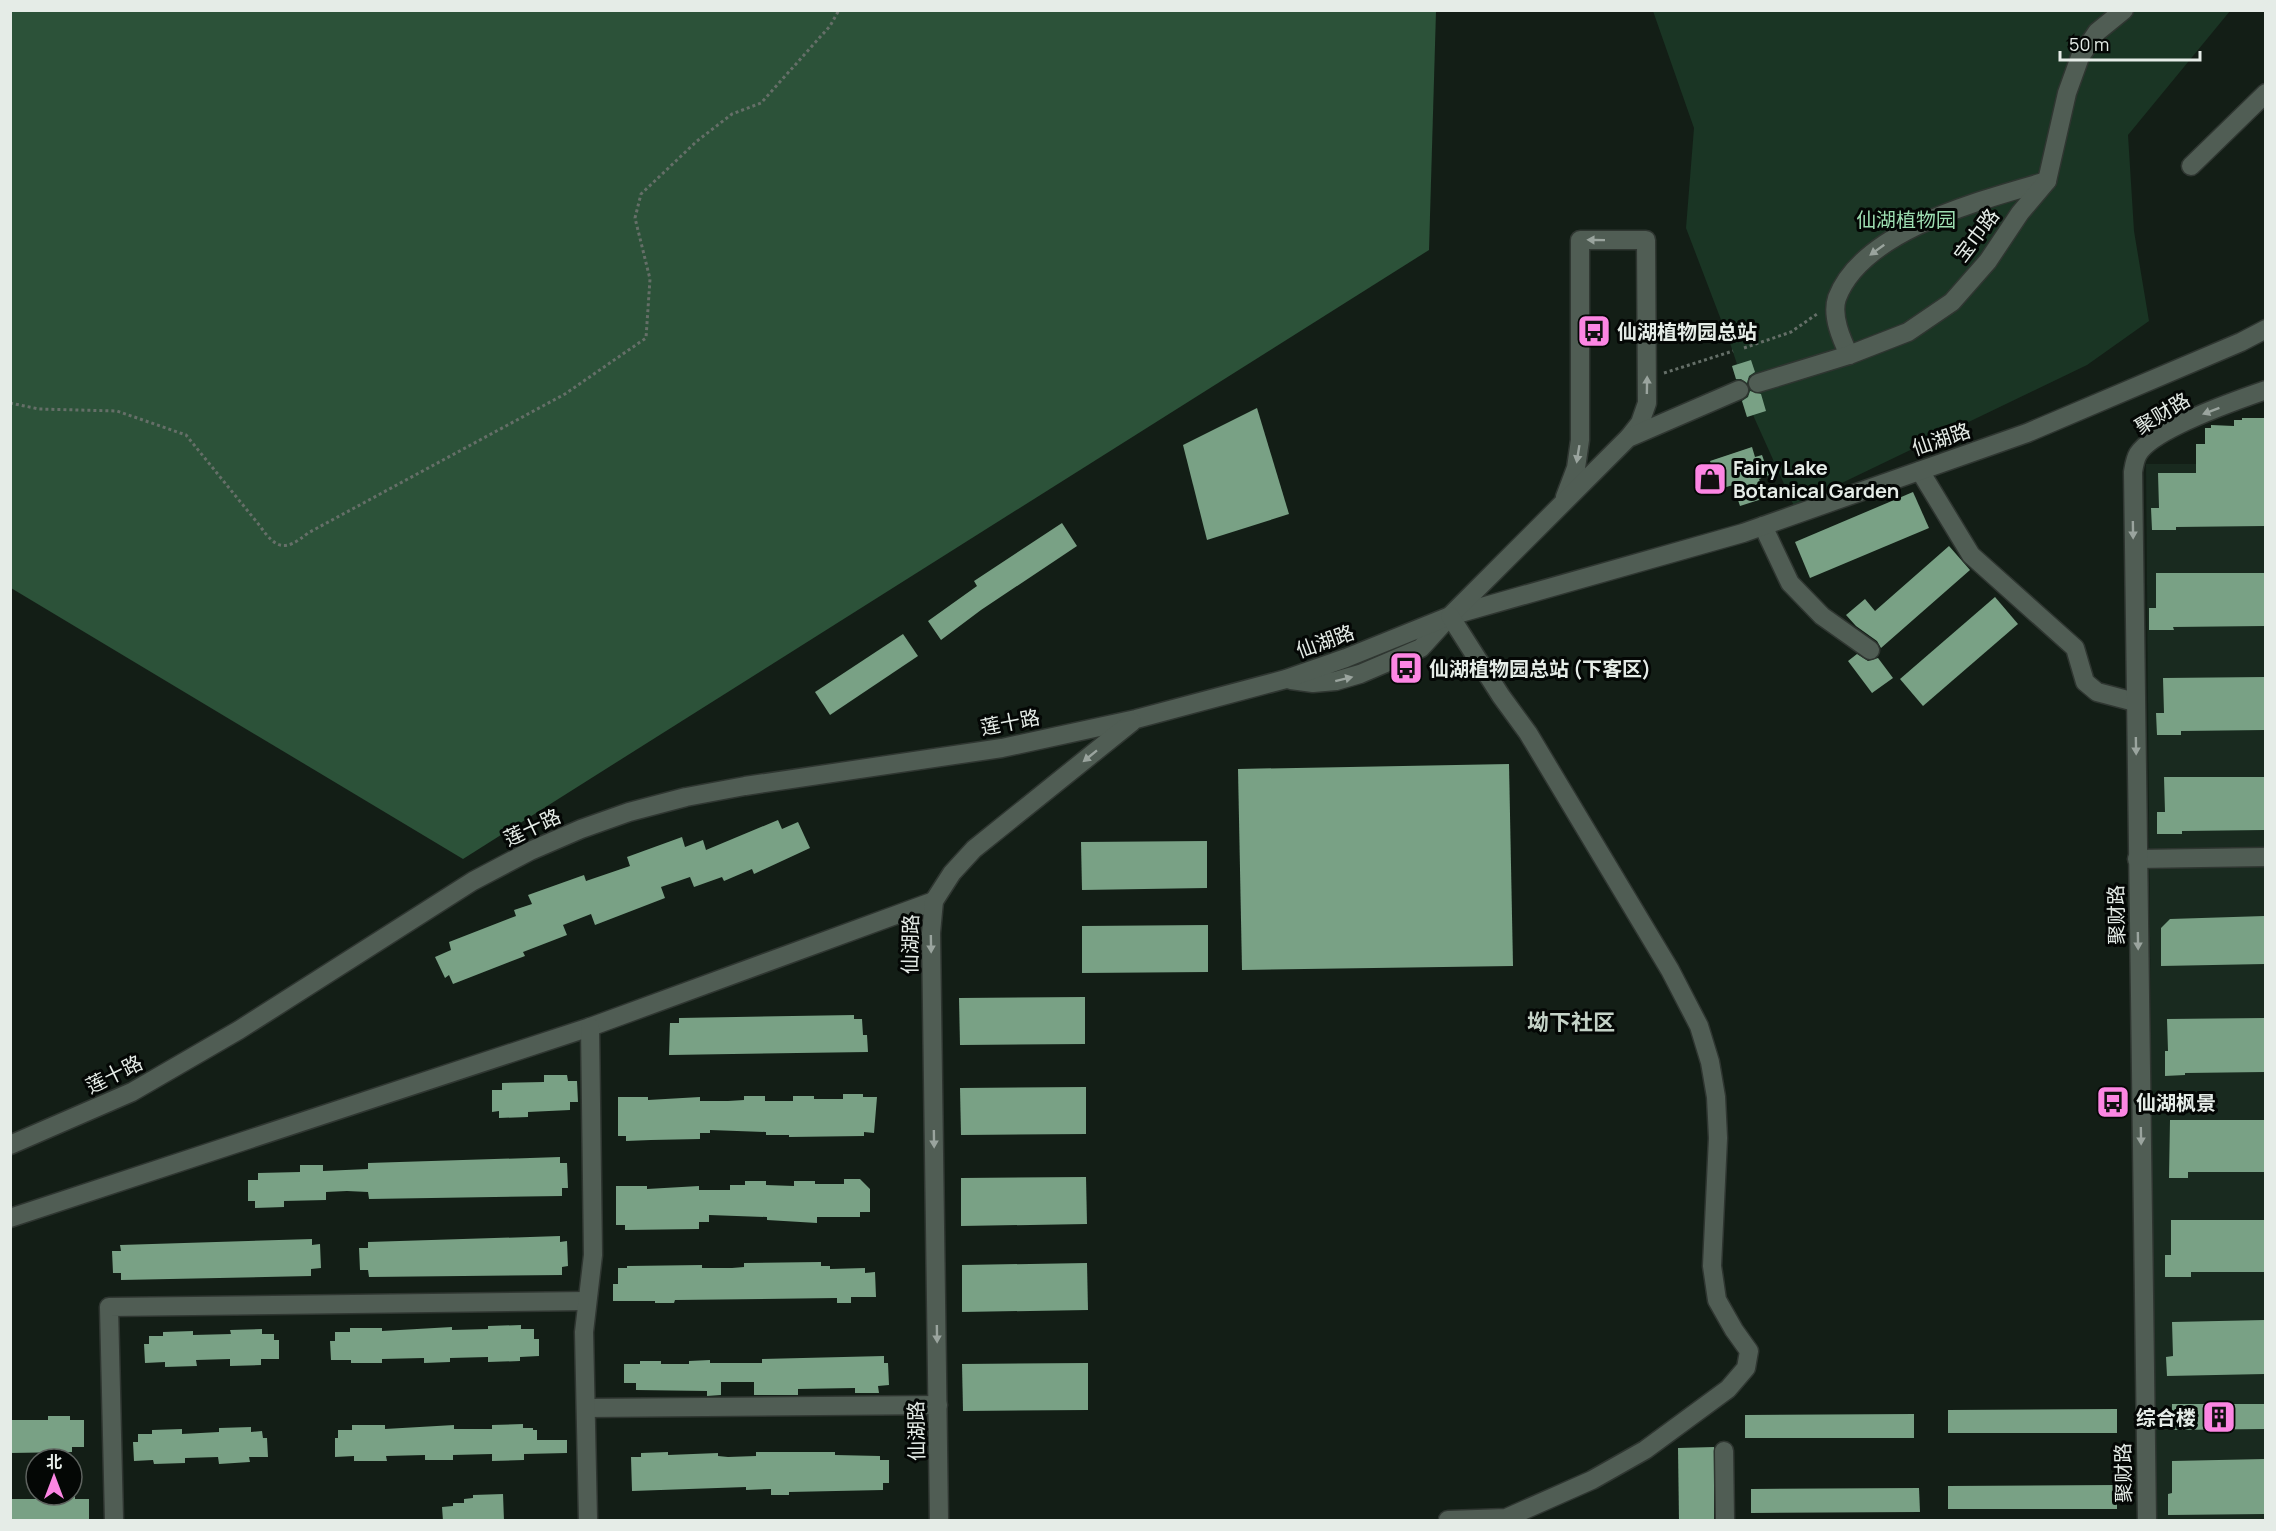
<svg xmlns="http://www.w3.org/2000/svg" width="2276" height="1531" font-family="Manrope,'Noto Sans SC',sans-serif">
  <rect width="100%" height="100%" fill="#131e16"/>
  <polygon fill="#192a1f" points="2146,464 2265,464 2265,1520 2155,1520"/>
  <polygon fill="#1a3524" points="1653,11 2230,11 2128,135 2134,231 2149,321 2087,365 1794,506 1753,415 1747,417 1732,366 1737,364 1731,346 1686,228 1694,128"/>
  <polygon fill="#2c5239" points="11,10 1436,11 1429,250 463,859 11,588"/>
  <g fill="#79a185">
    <polygon points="1751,360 1755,372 1749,376 1747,383 1741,379 1736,379 1732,366"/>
    <polygon points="1750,391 1761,394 1766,411 1747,417 1742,401 1748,397"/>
    <polygon points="1257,408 1289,514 1207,540 1183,445"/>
    <polygon points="2242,418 2265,418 2265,526 2176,527 2176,530 2152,530 2151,508 2159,508 2158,473 2196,473 2196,444 2205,444 2205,428 2211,428 2211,425 2234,426 2234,420 2242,420"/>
    <polygon points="1752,447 1755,457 1762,455 1769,475 1759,479 1765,498 1740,506 1733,485 1707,493 1702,477 1714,473 1710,461"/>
    <polygon points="1913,492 1929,528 1810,578 1795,542"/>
    <polygon points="1062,523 1077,546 981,610 941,640 928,621 977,586 974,581"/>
    <polygon points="1949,546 1970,570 1881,648 1877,641 1856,626 1846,615 1865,599 1875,611"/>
    <polygon points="2156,573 2265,573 2265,626 2173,627 2174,630 2149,630 2149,608 2156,608"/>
    <polygon points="1995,597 2018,624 1923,706 1900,679"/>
    <polygon points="903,634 918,656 830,715 815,692"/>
    <polygon points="1857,654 1868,661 1878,658 1893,678 1872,693 1848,661"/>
    <polygon points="2265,677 2265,730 2181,731 2181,735 2157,735 2156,713 2164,713 2163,678"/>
    <polygon points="1509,764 1513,966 1242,970 1238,769"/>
    <polygon points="2164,777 2265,777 2265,830 2182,831 2182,834 2157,834 2157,812 2165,812"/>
    <polygon points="778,820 782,829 798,822 810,848 754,874 752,869 724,881 722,877 694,887 690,877 661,887 665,898 595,925 591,914 563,925 567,935 523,952 525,956 453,984 449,975 445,978 435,957 451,950 449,942 516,916 514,910 532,904 528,895 584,875 586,881 630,866 627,857 682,837 685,847 703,840 706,850"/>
    <polygon points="1207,841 1207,888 1082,890 1081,842"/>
    <polygon points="2265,916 2265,964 2161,966 2161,928 2170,919"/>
    <polygon points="1208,925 1208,972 1082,973 1082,926"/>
    <polygon points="1085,997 1085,1044 960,1045 959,998"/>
    <polygon points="854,1015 854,1019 862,1019 863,1035 867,1035 868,1052 669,1055 670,1023 679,1023 679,1018"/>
    <polygon points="2265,1018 2265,1072 2185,1073 2185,1075 2165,1076 2165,1051 2168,1051 2167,1019"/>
    <polygon points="544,1075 567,1075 568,1081 577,1081 578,1102 570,1102 570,1110 528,1112 528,1117 499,1118 499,1111 492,1112 492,1090 502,1090 502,1083 544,1082"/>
    <polygon points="1086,1087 1086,1134 961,1135 960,1088"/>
    <polygon points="843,1094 863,1094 863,1097 877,1097 874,1133 864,1132 864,1136 789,1137 789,1135 766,1135 766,1132 710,1130 710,1133 700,1133 700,1139 651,1140 626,1141 626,1136 618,1136 618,1097 648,1097 648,1100 700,1097 700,1101 728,1101 744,1100 744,1096 765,1096 765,1101 793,1101 793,1096 814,1096 814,1099 843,1099"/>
    <polygon points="2170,1120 2265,1120 2265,1172 2188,1172 2188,1178 2169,1178"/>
    <polygon points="560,1157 560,1163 567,1163 568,1188 562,1188 562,1196 369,1199 368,1192 347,1191 326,1192 326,1200 284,1201 284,1207 255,1208 255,1201 248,1201 248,1180 258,1180 258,1173 300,1172 300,1165 323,1165 323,1171 368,1169 368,1163"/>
    <polygon points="1086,1177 1087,1224 961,1226 961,1178"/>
    <polygon points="844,1179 860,1179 870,1189 870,1212 860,1212 860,1217 817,1217 817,1223 767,1220 767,1217 709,1215 709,1222 699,1222 699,1229 625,1230 625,1225 616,1225 616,1186 647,1186 647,1189 699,1186 699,1190 730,1190 730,1185 745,1185 745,1181 766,1181 766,1185 794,1186 794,1181 815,1181 815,1184 844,1184"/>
    <polygon points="2171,1220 2265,1220 2265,1272 2191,1272 2191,1277 2165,1277 2165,1255 2171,1255"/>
    <polygon points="560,1236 560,1242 567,1241 568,1266 562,1267 562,1275 369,1277 368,1270 360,1270 359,1248 368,1248 368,1242"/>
    <polygon points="312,1239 312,1245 320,1244 321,1268 311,1269 311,1276 121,1280 121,1273 113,1273 112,1251 121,1251 120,1245"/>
    <polygon points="821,1262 821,1266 830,1266 830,1269 865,1268 865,1273 875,1272 876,1297 851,1297 851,1303 837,1303 837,1298 675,1300 674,1303 655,1303 655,1301 613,1301 613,1284 618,1284 618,1268 627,1268 627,1266 702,1265 702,1268 732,1268 744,1267 744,1263"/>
    <polygon points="1087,1263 1088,1310 962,1312 962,1265"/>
    <polygon points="2265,1320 2265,1374 2167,1376 2166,1357 2173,1356 2172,1322"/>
    <polygon points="521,1325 521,1329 534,1329 534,1339 539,1339 539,1356 520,1357 520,1361 488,1362 488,1357 450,1358 450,1362 424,1363 424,1358 382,1359 382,1363 351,1363 351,1360 331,1360 330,1341 335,1341 335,1332 350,1332 350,1328 382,1328 382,1331 452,1327 452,1330 488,1329 488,1326"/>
    <polygon points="262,1329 262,1334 274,1334 274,1340 279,1340 279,1359 261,1359 261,1365 230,1366 230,1359 196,1360 197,1366 165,1367 165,1362 145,1363 144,1344 149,1344 149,1336 163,1336 163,1332 193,1331 193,1335 231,1334 230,1330"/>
    <polygon points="884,1356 884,1363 888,1363 889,1385 878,1386 879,1393 855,1393 855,1388 798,1389 798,1395 754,1395 754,1382 721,1382 721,1395 707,1396 707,1391 636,1390 636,1383 624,1383 624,1364 640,1364 640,1361 661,1361 661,1364 689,1364 689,1361 710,1360 710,1363 762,1363 762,1359"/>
    <polygon points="1088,1363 1088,1410 963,1411 962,1364"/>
    <polygon points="2172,1404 2265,1404 2265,1429 2172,1430"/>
    <polygon points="2117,1409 2117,1433 1948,1433 1948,1410"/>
    <polygon points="1914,1414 1914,1438 1745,1438 1745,1415"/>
    <polygon points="48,1416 70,1416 70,1420 84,1420 84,1447 72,1447 72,1452 10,1453 10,1420 48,1420"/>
    <polygon points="523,1424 523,1428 533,1428 533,1430 537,1430 537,1440 567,1440 567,1453 524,1454 524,1460 492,1461 492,1454 453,1455 453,1460 425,1460 425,1455 386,1456 387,1461 354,1461 354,1456 335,1457 335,1438 338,1438 338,1430 352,1430 352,1425 385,1425 385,1429 454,1425 454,1429 492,1429 492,1425"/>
    <polygon points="251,1427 251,1432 262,1431 263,1438 267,1438 268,1457 249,1457 250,1462 219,1464 218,1457 185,1458 185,1463 154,1464 153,1460 134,1461 133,1442 138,1442 138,1434 152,1434 152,1430 182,1429 182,1434 219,1432 219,1428"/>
    <polygon points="1714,1447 1714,1521 1679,1521 1678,1448"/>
    <polygon points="668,1452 668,1455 718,1453 718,1456 728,1457 756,1456 756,1452 835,1452 835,1455 880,1456 880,1460 889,1460 889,1483 883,1483 883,1490 789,1492 789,1495 771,1495 771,1489 746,1490 746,1487 632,1491 631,1457 641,1457 641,1453"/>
    <polygon points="2265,1459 2265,1514 2168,1515 2168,1494 2172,1493 2172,1461"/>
    <polygon points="2117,1485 2117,1509 1948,1509 1948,1486"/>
    <polygon points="1919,1488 1920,1512 1751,1513 1751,1489"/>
    <polygon points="503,1494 504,1521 443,1521 442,1507 453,1506 453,1503 464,1503 464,1499 473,1498 473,1495"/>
    <polygon points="53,1495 75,1495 75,1499 89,1499 89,1521 10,1521 10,1499 53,1499"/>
  </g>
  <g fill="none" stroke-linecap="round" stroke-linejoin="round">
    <defs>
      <g id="minor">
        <polyline points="2191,166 2266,93"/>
        <path d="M1849,355c-7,-15 -18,-39 -12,-57 26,-69 146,-98 210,-117"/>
        <polyline points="1758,383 1849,355 1908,332 1952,302 1988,261 2020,213 2047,181 2067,93 2080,57 2097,32 2124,10"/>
        <polyline points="1920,471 1971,555 2075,648 2085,682 2097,692 2135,702"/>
        <polyline points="1565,497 1576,468 1580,440 1580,240 1646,240 1647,403 1640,423 1629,437"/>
        <polyline points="1763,526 1790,583 1822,616 1870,650"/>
        <polyline points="1291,680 1313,683 1336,681 1360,674 1421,648 1450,616 1743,533 2027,433 2241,342 2266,329"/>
        <polyline points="2137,859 2266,857"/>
        <polyline points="10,1145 132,1092 239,1030 473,881 530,851 581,829 629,812 686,797 745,786 1002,748 1136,719 1286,679 1346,658 1450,616 1628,438 1739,390"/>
        <polyline points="10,1218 590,1027 934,901"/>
        <polyline points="586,1408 938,1405"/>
        <polyline points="1724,1451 1725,1520"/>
        <polyline points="114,1520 109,1307 586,1301"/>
        <polyline points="588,1520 584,1332 593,1255 590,1027"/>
        <polyline points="939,1520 931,933 934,901 952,873 974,849 1132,722"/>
        <polyline points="1448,1520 1506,1518 1592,1480 1645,1450 1728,1389 1746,1368 1749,1351 1734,1330 1717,1300 1712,1266 1718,1138 1716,1097 1710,1062 1699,1026 1670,970 1528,733 1501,696 1450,616"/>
        <path d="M2147,1520l-14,-1048c1,-6 2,-13 5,-18 15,-25 99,-54 128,-64"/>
      </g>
    </defs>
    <use href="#minor" stroke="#2f3631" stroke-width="21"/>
    <g stroke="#656f68" stroke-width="3" stroke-dasharray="3 3" stroke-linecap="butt">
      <polyline points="1744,348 1791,332 1817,314"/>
      <polyline points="1664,373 1733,351"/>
      <path d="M10,403l29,6 78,2 69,24 74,91c16,23 25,26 48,7l257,-139 81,-56 4,-59 -15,-61 6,-24 56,-53 35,-27 29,-11 69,-77 9,-16"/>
    </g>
    <use href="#minor" stroke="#505d54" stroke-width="18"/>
  </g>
  <defs><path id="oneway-solid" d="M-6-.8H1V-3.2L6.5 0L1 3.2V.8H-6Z" transform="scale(1.5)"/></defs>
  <g fill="#9aa49e">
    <use href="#oneway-solid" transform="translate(1596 240) rotate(-179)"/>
    <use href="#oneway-solid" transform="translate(1877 250) rotate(144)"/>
    <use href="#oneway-solid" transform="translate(1647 385) rotate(-89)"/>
    <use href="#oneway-solid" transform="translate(2211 411) rotate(159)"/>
    <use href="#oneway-solid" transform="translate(1578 454) rotate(99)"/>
    <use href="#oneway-solid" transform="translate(2133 530) rotate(89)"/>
    <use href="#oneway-solid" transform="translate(1344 679) rotate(-14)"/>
    <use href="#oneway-solid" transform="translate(2136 746) rotate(89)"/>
    <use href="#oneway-solid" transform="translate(1090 756) rotate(141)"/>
    <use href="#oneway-solid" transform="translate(2138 941) rotate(89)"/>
    <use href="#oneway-solid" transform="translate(931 944) rotate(89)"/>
    <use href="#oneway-solid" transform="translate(2141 1136) rotate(89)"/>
    <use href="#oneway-solid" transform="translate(934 1139) rotate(89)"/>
    <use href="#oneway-solid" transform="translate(937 1334) rotate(89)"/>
  </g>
  <defs>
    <symbol id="bus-square" viewBox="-11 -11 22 22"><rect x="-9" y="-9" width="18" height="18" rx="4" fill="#fc86e3" stroke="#040705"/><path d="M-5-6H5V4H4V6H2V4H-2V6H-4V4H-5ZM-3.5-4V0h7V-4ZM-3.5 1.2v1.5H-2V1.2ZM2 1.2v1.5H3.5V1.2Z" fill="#111"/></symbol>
    <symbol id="shop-square" viewBox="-11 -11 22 22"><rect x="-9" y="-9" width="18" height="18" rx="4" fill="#fc86e3" stroke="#040705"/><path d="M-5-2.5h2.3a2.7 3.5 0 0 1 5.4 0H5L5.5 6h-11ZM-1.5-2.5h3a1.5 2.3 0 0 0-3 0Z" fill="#111"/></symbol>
    <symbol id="building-square" viewBox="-11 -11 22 22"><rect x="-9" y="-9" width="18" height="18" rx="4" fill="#fc86e3" stroke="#040705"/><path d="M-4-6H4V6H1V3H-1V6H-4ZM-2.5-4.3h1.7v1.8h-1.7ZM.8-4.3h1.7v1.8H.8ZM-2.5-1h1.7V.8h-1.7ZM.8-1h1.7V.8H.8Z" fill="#111"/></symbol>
  </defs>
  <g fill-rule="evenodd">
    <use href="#bus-square" x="1575" y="312" width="38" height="38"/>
    <use href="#shop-square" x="1691" y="460" width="38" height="38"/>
    <use href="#bus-square" x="1387" y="649" width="38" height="38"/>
    <use href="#bus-square" x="2094" y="1083" width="38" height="38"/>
    <use href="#building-square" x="2200" y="1398" width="38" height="38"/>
  </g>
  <g text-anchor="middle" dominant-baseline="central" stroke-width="6" stroke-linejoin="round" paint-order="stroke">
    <g font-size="20" fill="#9ddeb1" stroke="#040705">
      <text x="1906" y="219">仙湖植物园</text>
    </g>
    <g font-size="20" fill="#e5ece7" stroke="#040705">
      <text transform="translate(1976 235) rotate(-53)">宝巾路</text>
      <text transform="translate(2162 413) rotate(-31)">聚财路</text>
      <text transform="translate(1941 439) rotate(-19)">仙湖路</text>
      <text transform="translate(1325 641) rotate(-20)">仙湖路</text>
      <text transform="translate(1010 722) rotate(-11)">莲十路</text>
      <text transform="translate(532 827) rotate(-25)">莲十路</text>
      <text transform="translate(2116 915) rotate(-91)">聚财路</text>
      <text transform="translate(910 944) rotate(-89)">仙湖路</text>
      <text transform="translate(114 1074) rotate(-26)">莲十路</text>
      <text transform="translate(916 1431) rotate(-91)">仙湖路</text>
      <text transform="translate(2123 1473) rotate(-91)">聚财路</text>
    </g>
    <g font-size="20" font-weight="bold" fill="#e5ece7" stroke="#040705" text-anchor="start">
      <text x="1617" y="331">仙湖植物园总站</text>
      <text x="1733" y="467">Fairy Lake<tspan x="1733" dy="23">Botanical Garden</tspan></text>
      <text x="1429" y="668">仙湖植物园总站 (下客区)</text>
      <text x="2136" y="1102">仙湖枫景</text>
      <text x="2196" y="1417" text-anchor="end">综合楼</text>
    </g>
    <g font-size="22" font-weight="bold" fill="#c4d2c7" stroke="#040705">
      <text x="1571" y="1022">坳下社区</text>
    </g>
  </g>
  <rect width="2276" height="1531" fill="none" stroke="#e5ece7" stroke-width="24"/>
  <g transform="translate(54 1477)"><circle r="28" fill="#040705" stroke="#5e635f" stroke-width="1.5"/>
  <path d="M0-4.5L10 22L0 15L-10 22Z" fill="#fc86e3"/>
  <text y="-9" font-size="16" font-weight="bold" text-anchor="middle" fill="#e5ece7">北</text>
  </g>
  <path d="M2060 51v9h140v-9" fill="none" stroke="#e5ece7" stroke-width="3"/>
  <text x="2069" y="51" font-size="18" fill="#e5ece7" stroke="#040705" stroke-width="4.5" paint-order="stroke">50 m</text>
</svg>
